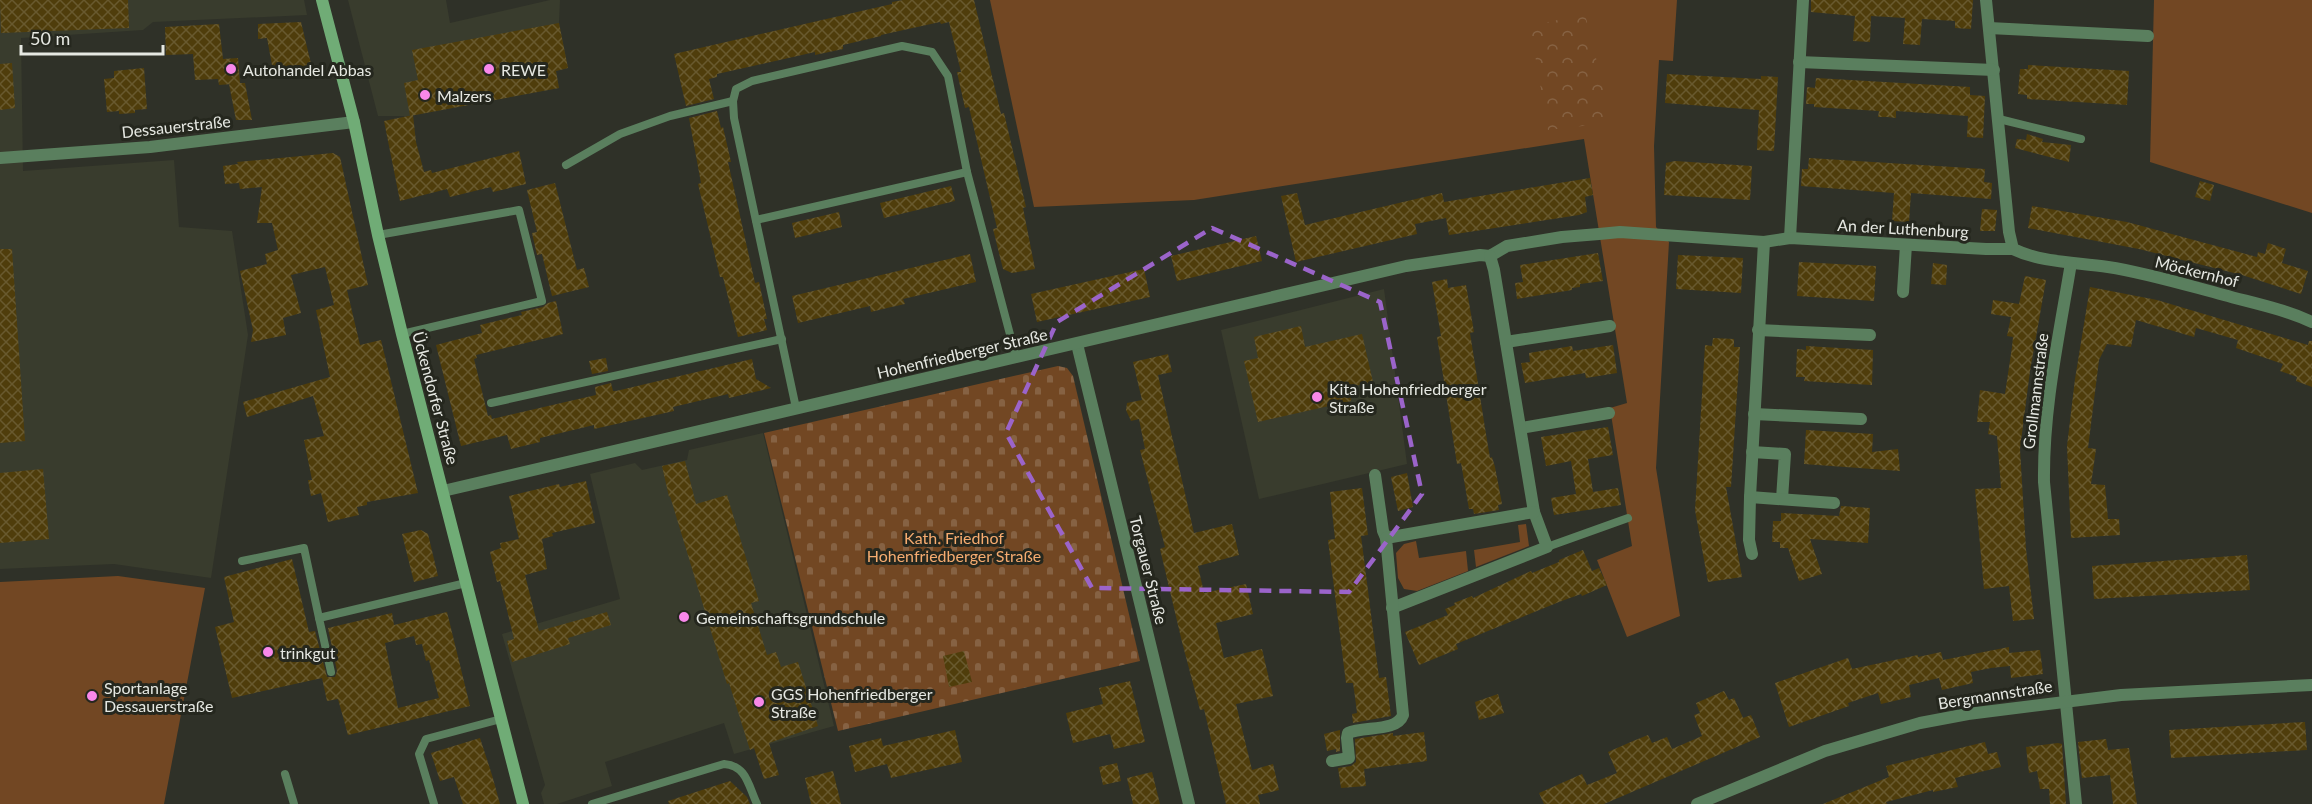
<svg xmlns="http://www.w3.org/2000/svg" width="2312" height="804" font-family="Lato,sans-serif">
  <defs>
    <pattern id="cemetery-stones" width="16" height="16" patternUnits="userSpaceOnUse" patternTransform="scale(1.5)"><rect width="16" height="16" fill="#724723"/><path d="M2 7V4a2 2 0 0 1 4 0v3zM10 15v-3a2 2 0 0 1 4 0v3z" fill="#866243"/></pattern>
    <pattern id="park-crowns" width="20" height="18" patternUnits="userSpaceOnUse" patternTransform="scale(1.5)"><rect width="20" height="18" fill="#724723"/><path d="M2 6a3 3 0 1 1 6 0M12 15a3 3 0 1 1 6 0" fill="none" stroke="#866243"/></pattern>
    <pattern id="building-cross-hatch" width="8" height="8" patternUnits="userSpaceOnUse" patternTransform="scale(1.5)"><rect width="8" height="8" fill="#4f3d0b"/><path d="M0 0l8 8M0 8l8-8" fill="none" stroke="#68592e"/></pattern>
  </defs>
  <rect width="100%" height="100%" fill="#2f3128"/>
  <g fill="#393c2d">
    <polygon points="0,0 304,0 307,15 153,22 143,30 21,38 23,171 174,160 179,227 232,231 248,335 211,578 114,564 0,569"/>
    <polygon points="348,0 446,0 450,23 550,0 560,0 559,23 568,68 556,71 559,88 410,116 378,116"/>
    <polygon points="1384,289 1407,464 1259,499 1221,330"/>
    <polygon points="763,433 834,726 734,754 724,723 605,762 612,786 557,804 544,804 541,793 545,785 502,634 620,599 590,474 635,463 642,470 687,460 689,450"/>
  </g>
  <g fill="#724723">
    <polygon points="990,0 1677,0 1673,61 1659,60 1654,146 1656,227 1669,242 1656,468 1680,616 1627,637 1597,560 1632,546 1610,408 1627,403 1584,139 1194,200 1034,207"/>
    <polygon points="2154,0 2312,0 2312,213 2150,162"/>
    <polygon points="1526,524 1529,546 1476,567 1474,550 1520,542 1518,525"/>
    <polygon points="1416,541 1419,558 1466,551 1468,571 1417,591 1404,589 1398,578 1396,553 1404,544"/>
    <polygon points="118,576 205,588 164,804 0,804 0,582"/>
  </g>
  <polygon fill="url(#cemetery-stones)" points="1058,366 1067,368 1073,376 1140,661 838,731 764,433"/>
  <polygon fill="url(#park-crowns)" points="1585,14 1603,86 1608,123 1548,130 1530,26"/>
  <g fill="url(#building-cross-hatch)" fill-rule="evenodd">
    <polygon points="0,0 128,0 129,28 1,33"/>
    <polygon points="903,0 974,0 1001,114 1004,113 1026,207 1023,208 1035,269 1012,273 1003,269 993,229 997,228 969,107 965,108 957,72 961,72 949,22 941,24 940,22 881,35 881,36 843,45 843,49 815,55 815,52 717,74 717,77 709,79 714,99 686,106 674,54 892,4 892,2"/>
    <polygon points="1811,0 1973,0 1971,29 1955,28 1955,21 1922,19 1920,45 1903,44 1905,18 1871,16 1870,42 1853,41 1855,16 1811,12"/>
    <polygon points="301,22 312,68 274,76 267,38 258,39 258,24"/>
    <polygon points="559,23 568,68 556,71 559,88 410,116 404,83 418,80 412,50"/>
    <polygon points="219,24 223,59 238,58 240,83 245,83 252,120 236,120 229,84 232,84 219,85 218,79 195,80 193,54 166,55 165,27"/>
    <polygon points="12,63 15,108 0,110 0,64"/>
    <polygon points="2028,65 2129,71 2127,105 2027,99 2027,95 2018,94 2020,69 2028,69"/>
    <polygon points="144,68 147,109 135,110 135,113 119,114 119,111 107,112 104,79 114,78 114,71"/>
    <polygon points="1667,74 1761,79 1761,76 1778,77 1774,151 1757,150 1759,110 1665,103"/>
    <polygon points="1816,78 1970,87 1970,95 1985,96 1983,138 1967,137 1968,116 1896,111 1896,118 1887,117 1878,117 1879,111 1814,107 1814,104 1806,104 1807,87 1815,88"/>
    <polygon points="717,111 721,128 723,127 731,162 728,162 755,283 759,282 767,319 764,319 767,330 738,337 723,277 720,277 698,184 701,183 689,118"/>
    <polygon points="413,115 416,142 424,172 431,170 432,173 519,151 526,184 493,192 491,187 450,197 447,189 400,201 384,121"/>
    <polygon points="2027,134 2043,139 2042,142 2071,145 2069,162 2015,148 2017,139 2026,140"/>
    <polygon points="333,153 340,157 368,285 347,290 360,345 381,340 418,493 367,502 367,505 357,507 359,515 328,522 321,493 311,496 308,480 312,480 304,440 324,436 313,396 247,417 243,402 330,377 316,310 334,305 325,267 291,275 301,313 283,318 286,335 251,342 253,330 240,271 267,264 265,254 278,250 272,223 257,223 262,187 240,189 239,183 225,184 223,166 238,164 237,162"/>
    <polygon points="1809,158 1985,169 1984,182 1992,183 1991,199 1911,193 1909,222 1892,221 1894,193 1801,186 1802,169 1808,169"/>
    <polygon points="1675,161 1752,166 1750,200 1664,195 1666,163"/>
    <polygon points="1590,178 1593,195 1585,197 1587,212 1579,215 1449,235 1446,218 1415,224 1417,234 1296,262 1281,196 1297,193 1305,225 1433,195 1442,193 1444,202"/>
    <polygon points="2200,181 2214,185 2210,201 2195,197"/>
    <polygon points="555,183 577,270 584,268 589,287 552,296 542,254 537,255 532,233 537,232 527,190"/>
    <polygon points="951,186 955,201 884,218 880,203"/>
    <polygon points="2032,206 2127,222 2257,257 2258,252 2265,254 2268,243 2286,249 2282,263 2308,271 2301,294 2242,275 2139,249 2028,228"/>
    <polygon points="1982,209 1997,210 1995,231 1980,231"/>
    <polygon points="839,212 842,227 795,238 792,223"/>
    <polygon points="1256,236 1262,261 1177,281 1171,256"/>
    <polygon points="0,249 12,249 25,441 0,443"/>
    <polygon points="1598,253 1603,281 1580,284 1580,287 1572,288 1572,290 1517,299 1515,283 1523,282 1520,265"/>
    <polygon points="970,254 976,282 903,299 905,304 887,308 871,312 870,306 798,323 792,296"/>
    <polygon points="1678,255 1743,258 1741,293 1676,289"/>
    <polygon points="1799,262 1876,266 1874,301 1797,296"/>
    <polygon points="1933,263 1947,265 1946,285 1931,284"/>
    <polygon points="1144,269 1150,297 1037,322 1031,294"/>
    <polygon points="2025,276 2046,280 2030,371 2020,449 2026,549 2034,619 2013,621 2009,586 1984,589 1975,489 2001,488 1997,436 1988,434 1990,422 1977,422 1980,390 2005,394 2012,347 2013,337 2007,336 2011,317 1991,314 1993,300 2019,304"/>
    <polygon points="1447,279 1448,288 1466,285 1474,332 1470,333 1485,428 1490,458 1492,457 1495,467 1502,504 1498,505 1499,510 1474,514 1473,509 1469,509 1461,463 1457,464 1437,337 1441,336 1432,282"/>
    <polygon points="2090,287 2157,300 2308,345 2309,341 2312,341 2312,387 2296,381 2297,377 2280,371 2283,364 2236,348 2238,340 2196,328 2194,337 2136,320 2131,347 2107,344 2099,360 2088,448 2096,449 2091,484 2105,485 2108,519 2119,519 2120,535 2071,538 2067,446 2075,379"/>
    <polygon points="556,301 563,334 476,355 477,358 474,359 488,416 491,415 492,419 596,395 595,387 611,383 613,391 616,391 752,359 756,379 771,388 729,398 728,394 673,407 674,411 594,429 594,425 540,438 540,442 511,449 507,435 461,446 436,345 482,333 480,325 522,315 521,312 543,307 548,303"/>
    <polygon points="1301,326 1305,347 1362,334 1373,382 1350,387 1351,401 1258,422 1244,361 1258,358 1254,337"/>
    <polygon points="1713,338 1734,339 1734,347 1740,347 1731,487 1726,487 1742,577 1708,582 1695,510 1705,345 1712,346"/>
    <polygon points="1613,345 1617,373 1586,378 1585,373 1525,383 1521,363 1530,362 1529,353 1572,346 1573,351"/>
    <polygon points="1806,346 1873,350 1872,385 1804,381 1805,377 1796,377 1797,349 1806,350"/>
    <polygon points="1168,354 1172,372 1158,375 1194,533 1232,524 1239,555 1198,566 1204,593 1246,584 1253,614 1216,623 1224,658 1262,649 1273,696 1236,704 1252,770 1273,764 1279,790 1258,795 1260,804 1226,804 1204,709 1200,710 1182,642 1160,549 1165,547 1140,450 1145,449 1139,419 1131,421 1126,410 1127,403 1142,400 1133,362"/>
    <polygon points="606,358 608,371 592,374 589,361"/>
    <polygon points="1608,427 1613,455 1588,459 1593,492 1618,488 1621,505 1554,515 1551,498 1576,494 1571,461 1546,466 1541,437"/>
    <polygon points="1806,430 1873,434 1872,452 1898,449 1900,471 1804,464"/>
    <polygon points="685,461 696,504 727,495 759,601 751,603 767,655 776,652 781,667 798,662 818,726 769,743 779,775 764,779 754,748 750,750 729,683 727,684 670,496 669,497 662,466"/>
    <polygon points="43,469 49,539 0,543 0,473"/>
    <polygon points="1407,473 1413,507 1398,511 1391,477"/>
    <polygon points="586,481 595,523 552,533 553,536 542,539 547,569 525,575 539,631 607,612 611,625 568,638 570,644 512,662 507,641 514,639 500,581 497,582 490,552 501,548 500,543 519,539 509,496 559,484 560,487"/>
    <polygon points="1362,488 1368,535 1361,536 1365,567 1379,678 1386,677 1391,716 1353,723 1352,714 1357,713 1355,697 1353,683 1346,683 1328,540 1335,539 1330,492"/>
    <polygon points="1841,506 1870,508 1868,543 1810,539 1822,574 1799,581 1788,548 1780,548 1780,542 1772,542 1773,521 1781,521 1781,513 1839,516"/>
    <polygon points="421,530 428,534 438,576 414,582 402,534"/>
    <polygon points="1583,550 1592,571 1599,568 1607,585 1582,596 1581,594 1559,602 1456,644 1458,649 1419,665 1405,632 1448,615 1445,609 1455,605 1454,603 1472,596 1473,598 1531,571 1532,573 1559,562 1559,560"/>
    <polygon points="2247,555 2250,590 2094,599 2092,566"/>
    <path d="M292,559l17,73 6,-1 12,46h8l2,-6 -9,-43 64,-15 2,12 53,-13 23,94 -122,29 -10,-36 -11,2 -5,-23 -90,20 -17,-71 19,-5 -10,-45zM414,636l2,9 6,-1 4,17 3,-1 10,38 -41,10 -13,-65z"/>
    <polygon points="2009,647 2009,653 2040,650 2043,674 2011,678 2010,666 1991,668 1971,672 1973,683 1942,690 1939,678 1909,685 1911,697 1881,704 1878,693 1848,703 1849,706 1789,727 1775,683 1848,658 1852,669 1918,655 1918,657 1941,652 1943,660"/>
    <polygon points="964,651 972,682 949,687 943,656"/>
    <polygon points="1130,681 1145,742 1114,749 1110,734 1073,743 1066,713 1103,704 1099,688"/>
    <polygon points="1724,691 1729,700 1734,698 1743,718 1751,715 1760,737 1604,804 1544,804 1539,793 1582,774 1587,785 1617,773 1608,752 1633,741 1648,735 1652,743 1667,737 1672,749 1702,736 1694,715 1700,713 1696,703"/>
    <polygon points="1498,694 1504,713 1479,720 1475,702"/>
    <polygon points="2305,722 2307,750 2171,758 2169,730"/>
    <polygon points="955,730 962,762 891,778 887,764 855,772 849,746 881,738 883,746"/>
    <polygon points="1340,730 1340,751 1336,752 1336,749 1327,751 1324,734"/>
    <polygon points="1424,732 1427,761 1364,769 1366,786 1341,788 1338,768 1351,766 1356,762 1355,739 1393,733 1393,736"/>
    <polygon points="480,738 492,775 500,804 463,804 454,777 440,781 431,753"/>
    <polygon points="2106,739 2108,750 2129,748 2137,804 2113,804 2110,775 2082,778 2078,742"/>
    <polygon points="1985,742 1988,754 1997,752 2001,767 1955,778 1958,787 1933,792 1933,790 1886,802 1887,804 1823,804 1889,777 1886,766"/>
    <polygon points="2058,743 2062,744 2066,804 2050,804 2049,789 2040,789 2037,771 2029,773 2026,747"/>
    <polygon points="1117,763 1121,781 1103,785 1099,767"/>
    <polygon points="833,771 841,804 811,804 805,778"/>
    <polygon points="1152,772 1160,804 1133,804 1127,778"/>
    <polygon points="730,781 747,797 750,804 669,804 668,801"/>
  </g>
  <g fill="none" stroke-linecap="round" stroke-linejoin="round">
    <g stroke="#5a7f5e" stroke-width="8">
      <polyline points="1999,119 2081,139"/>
      <polyline points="566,165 620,134 670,116 733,101"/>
      <polyline points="756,220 967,172"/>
      <polyline points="378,235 519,210 542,301 402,334"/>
      <polyline points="491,403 782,339"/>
      <polyline points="796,408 734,118 733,101 736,89 752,81 902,46 932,52 948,76 967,172 1016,357"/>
      <polyline points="1547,547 1628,518"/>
      <polyline points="242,561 304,548 319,618"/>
      <polyline points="331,672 319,618 466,583"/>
      <polyline points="285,774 294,804"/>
      <polyline points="434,804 419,754 426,739 501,719"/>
      <path d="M592,804l132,-40c23,2 24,21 33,40"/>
    </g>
    <g stroke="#5a7f5e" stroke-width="12">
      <path d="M1986,0l23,232 4,17c29,14 63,13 95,18 39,6 78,18 116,28 29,8 60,14 88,27"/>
      <polyline points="1989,28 2148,36"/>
      <polyline points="1799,62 1994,70"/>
      <polyline points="0,158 150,147 354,122"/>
      <polyline points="1790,238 1803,0"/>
      <path d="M2071,263c-12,73 -28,145 -27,219l32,322"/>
      <polyline points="1903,292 1906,245"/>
      <polyline points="1758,330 1870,335"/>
      <polyline points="1506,342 1610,326"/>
      <polyline points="1077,344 1189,804"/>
      <polyline points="1754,414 1861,419"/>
      <polyline points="1521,428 1609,413"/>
      <polyline points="1752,452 1785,454 1782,499"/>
      <polyline points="1375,475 1383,531 1386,538"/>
      <polyline points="443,491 1406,266 1480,255 1490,256 1507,246 1562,237 1599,234 1620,232 1764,242 1790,238 1986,249 2013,249"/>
      <polyline points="1750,497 1834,503"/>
      <polyline points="1752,554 1749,540 1750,497 1764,242"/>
      <polyline points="1392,608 1547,547 1534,512 1494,270 1490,256"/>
      <path d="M1332,761l17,-3 -2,-20 1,-5c16,-7 49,-1 55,-18l-17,-177 148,-26"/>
    </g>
    <polyline stroke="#5a7f5e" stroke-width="12" points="1697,804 1825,751 1920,723 1968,714 2121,695 2312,685"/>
    <polyline stroke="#70ac76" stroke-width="12" points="322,0 354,122 378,235 402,334 523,804"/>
  </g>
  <path fill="none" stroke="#9b64ca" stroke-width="4.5" stroke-dasharray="12 8" stroke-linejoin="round" d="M1212,228l168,74 42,192 -73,98 -257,-4 -86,-155 51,-111z"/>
  <g fill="#f888ea" stroke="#25271e" stroke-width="2">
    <circle cx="231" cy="69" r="6"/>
    <circle cx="489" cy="69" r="6"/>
    <circle cx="425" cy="95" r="6"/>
    <circle cx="1317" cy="397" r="6"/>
    <circle cx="684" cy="617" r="6"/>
    <circle cx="268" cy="652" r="6"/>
    <circle cx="92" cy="696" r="6"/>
    <circle cx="759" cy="702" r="6"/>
  </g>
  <g text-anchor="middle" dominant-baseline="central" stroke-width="6" stroke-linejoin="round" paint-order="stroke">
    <g font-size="16" fill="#e6e8e2" stroke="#25271e" text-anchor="start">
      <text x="243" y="69">Autohandel Abbas</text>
      <text x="501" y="69">REWE</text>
      <text x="437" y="95">Malzers</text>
      <text x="1329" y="388">Kita Hohenfriedberger<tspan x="1329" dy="18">Straße</tspan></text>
      <text x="696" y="617">Gemeinschaftsgrundschule</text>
      <text x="280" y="652">trinkgut</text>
      <text x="104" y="687">Sportanlage<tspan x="104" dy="18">Dessauerstraße</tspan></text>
      <text x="771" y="693">GGS Hohenfriedberger<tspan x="771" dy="18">Straße</tspan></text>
    </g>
    <g font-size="16" fill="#e6e8e2" stroke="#25271e">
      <text transform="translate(176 126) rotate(-6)">Dessauerstraße</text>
      <text transform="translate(1903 228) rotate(3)">An der Luthenburg</text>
      <text transform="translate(2197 271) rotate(14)">Möckernhof</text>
      <text transform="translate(962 353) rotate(-13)">Hohenfriedberger Straße</text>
      <text transform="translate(2035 391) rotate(-83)">Grollmannstraße</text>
      <text transform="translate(436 398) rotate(75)">Ückendorfer Straße</text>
      <text transform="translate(1149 570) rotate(76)">Torgauer Straße</text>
      <text transform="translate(1995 694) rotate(-9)">Bergmannstraße</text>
    </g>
    <g font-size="16" fill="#f6ac70" stroke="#25271e">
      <text x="954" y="537">Kath. Friedhof<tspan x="954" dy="18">Hohenfriedberger Straße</tspan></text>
    </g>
  </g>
  <path d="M21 45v9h142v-9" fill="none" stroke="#e6e8e2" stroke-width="3"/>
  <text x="30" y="45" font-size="18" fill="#e6e8e2" stroke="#25271e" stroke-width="4.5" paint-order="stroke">50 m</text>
</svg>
